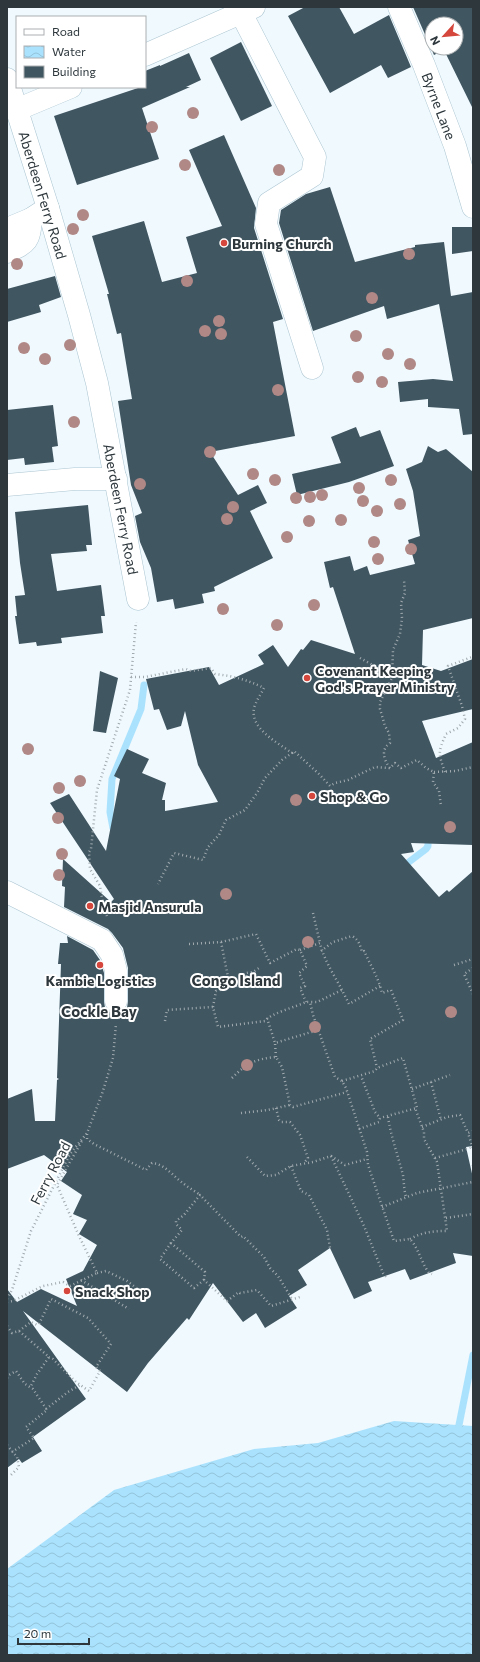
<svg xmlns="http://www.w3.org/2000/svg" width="480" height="1662" font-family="Commissioner,sans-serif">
  <defs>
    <pattern id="water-waves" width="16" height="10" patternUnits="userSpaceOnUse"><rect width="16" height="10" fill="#aae2fd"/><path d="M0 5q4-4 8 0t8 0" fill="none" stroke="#93c2da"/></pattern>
  </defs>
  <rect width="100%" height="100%" fill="#eff9fe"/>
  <polygon fill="url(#water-waves)" points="394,1421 473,1426 473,1655 7,1655 7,1569 114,1490 254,1449 318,1443"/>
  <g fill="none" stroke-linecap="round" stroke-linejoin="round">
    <g stroke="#aae2fd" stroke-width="7">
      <polyline points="115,830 113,828 110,812 112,779 141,709 144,685"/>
      <polyline points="401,868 426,849 428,846 428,835"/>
      <polyline points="459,1425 473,1355"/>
    </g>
  </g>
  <g fill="#405661" fill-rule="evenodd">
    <polygon points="305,7 339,7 354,34 389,15 411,67 388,78 381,65 330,93 288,16"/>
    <path d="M413,7h60v102l-29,-59 -10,5zM432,24h24v24h-24z"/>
    <polygon points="241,42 272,106 241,121 210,58"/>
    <polygon points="189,53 201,80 186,87 190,87 142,108 159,159 77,185 54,116 141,87 145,87 145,71 160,65 160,66"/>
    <polygon points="224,135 256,208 254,228 283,319 273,322 295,436 210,452 238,495 258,485 267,503 250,511 273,558 214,587 215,591 202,594 204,603 175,609 173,599 157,602 151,568 140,542 135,516 142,513 131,485 118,401 132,399 121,333 117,334 107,294 109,294 92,236 144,221 162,282 197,273 186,237 222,226 189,150"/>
    <polygon points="330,187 355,262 415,247 415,245 444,242 451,296 473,292 473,434 463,435 459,409 428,407 428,399 400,402 398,382 433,379 453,381 439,304 387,319 384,306 313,331 279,223 281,210 306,194"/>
    <polygon points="452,227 473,227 473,251 452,254"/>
    <polygon points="55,276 61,297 39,305 41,312 7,322 7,289"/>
    <polygon points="53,405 58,446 52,447 54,462 25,465 24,458 7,460 7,410"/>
    <polygon points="356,427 360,437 380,430 394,466 349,482 297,495 292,474 341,463 331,437"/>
    <polygon points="428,446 438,452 446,449 473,472 473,618 423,630 422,665 441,671 473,659 473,709 422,721 436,758 473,742 473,845 411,843 414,852 401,854 439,897 447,890 449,892 473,871 473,1146 466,1147 473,1178 473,1256 453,1253 456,1263 410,1280 405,1269 368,1282 372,1291 354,1299 330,1248 298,1270 307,1285 289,1296 297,1308 265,1328 256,1313 243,1322 213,1283 189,1320 187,1318 148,1363 127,1392 23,1311 86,1399 33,1437 42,1451 22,1463 19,1459 7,1468 7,1289 17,1302 41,1289 77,1306 66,1279 83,1271 97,1245 79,1234 87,1220 73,1214 82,1195 61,1181 67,1172 44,1155 7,1169 7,1099 32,1089 35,1121 55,1121 57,1080 59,1079 57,1078 61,964 58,964 60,943 68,943 67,936 93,950 100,960 104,973 104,1001 105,1008 110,1012 116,1013 122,1012 127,1008 128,1001 128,968 123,948 112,933 108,929 64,907 65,887 62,886 63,859 111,902 114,899 50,803 69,794 106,851 120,779 114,776 127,749 149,759 142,773 166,783 162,800 165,800 165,811 218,802 198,765 185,711 181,726 167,730 159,709 154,710 146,679 209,667 219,685 264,664 258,655 273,645 288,667 301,649 303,650 311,640 355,654 333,587 330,588 324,562 350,556 354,571 367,566 370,575 415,564 408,540 420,536 413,491 406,469 422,462"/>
    <polygon points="88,505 92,545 86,545 87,551 51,554 57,591 101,585 105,616 101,616 103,633 61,638 62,643 37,646 36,642 19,644 15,616 17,616 15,596 25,595 20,563 15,512"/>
    <polygon points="100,671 118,678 106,733 93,731"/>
  </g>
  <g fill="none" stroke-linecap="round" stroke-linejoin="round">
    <defs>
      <g id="minor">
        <polyline points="399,7 424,65 455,146 473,207"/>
        <polyline points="241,13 315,157 312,176 269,203 266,224 312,368"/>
        <polyline points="145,55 254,7"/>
        <polyline points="7,79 48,208 79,315 97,383 138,599"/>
        <polyline points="16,110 71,87"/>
        <polyline points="7,229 31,219"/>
        <path d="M7,252c21,-10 22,-10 24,-33l17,-11"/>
        <polyline points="7,485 75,479 116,479"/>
        <polyline points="7,892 102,940 112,955 116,971 116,1001"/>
      </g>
    </defs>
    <use href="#minor" stroke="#acc5d1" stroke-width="23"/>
    <g stroke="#a0aaaf" stroke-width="2.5" stroke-dasharray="1 3" stroke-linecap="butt">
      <polyline points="360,658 391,675"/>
      <path d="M131,677h14l41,-8 5,2 20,-3 4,6c18,2 33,6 49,14 -3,6 -8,13 -10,20 -4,21 23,34 38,45l-10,7 -17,18 -8,15 -12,17 -19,10 -7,15 -11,12 -5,13 -29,-7 -16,31"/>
      <polyline points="292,753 294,751 320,775 330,786 335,783 348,780 375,767 390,768 395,763 401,768 417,760 426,768 434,772 433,782 439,791 441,806"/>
      <path d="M390,768c-7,-9 -9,-19 0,-25l-1,-10 -4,-7 -5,-17v-7l12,-24 1,-28 7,-16 2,-16 -1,-15 4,-10 -1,-13"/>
      <polyline points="434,772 455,771 473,767"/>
      <path d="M445,772c-7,-19 -7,-20 1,-38l12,-6 7,-9 -3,-13 -14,-40 24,-9 1,2"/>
      <polyline points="313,913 320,943"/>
      <polyline points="107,916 103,904 100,886 90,869 89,852 91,849 97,790 130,690 136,622"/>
      <polyline points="221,942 256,934 270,963 297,949 300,950 307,966 299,973 305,986 300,988 306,1002"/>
      <polyline points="189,944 221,942 230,987 236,986 247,979 246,973 253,972 259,968"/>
      <path d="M300,950l20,-7c4,17 14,32 22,47"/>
      <path d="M321,951l12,-9 19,-6c7,4 8,9 10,16l2,-1c6,13 15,28 18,42l9,-3 12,30 -33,19 7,29"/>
      <polyline points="454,965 473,959"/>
      <polyline points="473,968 464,974 473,994"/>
      <path d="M380,986l-31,18 -7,-14 -25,12h-7l3,13 22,62 7,4 4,7 21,64 1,13 26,76 16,-2c9,10 11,23 19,34l3,1"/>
      <polyline points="213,1007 216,991 230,987"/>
      <polyline points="267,1018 275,1043"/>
      <path d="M165,1021l2,-11 46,-3 5,20 47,-6c6,-8 31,-14 41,-19h4"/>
      <polyline points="276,1057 275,1043 318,1030"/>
      <path d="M232,1078c15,-15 23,-19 44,-21l6,10 8,38 3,2 54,-15"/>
      <polyline points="342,1081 375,1071 377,1068 403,1058 417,1108 380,1118"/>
      <polyline points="431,1082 441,1120"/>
      <polyline points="412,1089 450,1075"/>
      <polyline points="276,1108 279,1120 281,1122 290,1122 300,1135 308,1158 304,1163"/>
      <polyline points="241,1113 268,1110 290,1105"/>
      <path d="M388,1117c3,20 10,39 15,58 1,8 1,15 3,22"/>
      <polyline points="422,1127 447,1117 460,1115 468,1133"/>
      <polyline points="359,1129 379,1122 380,1118 375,1112 361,1076"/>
      <polyline points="473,1131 468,1133 473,1149"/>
      <path d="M87,1134v5l7,5 52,26 6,-7c13,1 22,14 32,21 5,4 11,7 16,11"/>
      <polyline points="331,1156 345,1165 367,1159"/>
      <polyline points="247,1157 265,1176 276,1175 291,1166 313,1162 331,1156 364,1226 383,1273 388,1279"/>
      <polyline points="435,1158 464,1150 472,1147"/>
      <polyline points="473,1165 473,1166"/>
      <polyline points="291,1166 301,1191 309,1195 327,1230 330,1248"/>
      <polyline points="382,1207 417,1193 473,1182"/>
      <polyline points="446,1218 473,1214"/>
      <path d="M410,1239c12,-7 24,-8 37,-8l-10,-69 -13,-23v-7l-9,-24"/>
      <polyline points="171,1243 160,1259 194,1288 204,1280 227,1301 239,1292 240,1293 257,1290 271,1306 300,1297"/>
      <polyline points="97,1273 106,1271 127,1281 143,1293 145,1301"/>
      <polyline points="81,1280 129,1309"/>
      <polyline points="204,1280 205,1272 171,1243 182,1230 176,1224 176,1221 184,1215 200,1195 241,1237 243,1236 264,1257 270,1268 278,1276 292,1299"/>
      <polyline points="7,1299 12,1290 31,1231 70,1154 87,1133 102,1094 113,1058 116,1024"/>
      <polyline points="7,1302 13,1301 43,1286 63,1282 70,1286 97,1273 79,1236 57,1185 83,1139"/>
      <polyline points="7,1326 12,1333 19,1331 49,1357 37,1374 30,1388"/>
      <polyline points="19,1331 31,1322 37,1325 39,1324 51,1299 88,1318 111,1344 96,1367 100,1371 99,1373 89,1391 76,1382 53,1359 49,1357"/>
      <polyline points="7,1378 9,1375 16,1371 25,1384 33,1389 47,1410 26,1427 34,1438 12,1452"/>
      <polyline points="46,1409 68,1392 80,1385"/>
      <polyline points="7,1445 17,1457 19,1467 11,1475"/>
    </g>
    <use href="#minor" stroke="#fff" stroke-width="22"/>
  </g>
  <g fill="#b08886">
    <circle cx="193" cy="113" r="6"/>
    <circle cx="152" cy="127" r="6"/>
    <circle cx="185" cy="165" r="6"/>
    <circle cx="279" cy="170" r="6"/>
    <circle cx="83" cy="215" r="6"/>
    <circle cx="73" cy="229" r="6"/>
    <circle cx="409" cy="254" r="6"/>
    <circle cx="17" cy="264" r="6"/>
    <circle cx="187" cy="281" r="6"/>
    <circle cx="372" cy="298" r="6"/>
    <circle cx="219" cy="321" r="6"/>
    <circle cx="205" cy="331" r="6"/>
    <circle cx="221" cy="334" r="6"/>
    <circle cx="356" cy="336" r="6"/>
    <circle cx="70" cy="345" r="6"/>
    <circle cx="24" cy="348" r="6"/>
    <circle cx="388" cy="354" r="6"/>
    <circle cx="45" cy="359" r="6"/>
    <circle cx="410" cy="364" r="6"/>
    <circle cx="358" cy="377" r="6"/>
    <circle cx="382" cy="382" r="6"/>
    <circle cx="278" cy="390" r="6"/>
    <circle cx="74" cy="422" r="6"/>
    <circle cx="210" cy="452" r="6"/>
    <circle cx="253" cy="474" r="6"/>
    <circle cx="275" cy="480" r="6"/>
    <circle cx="391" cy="480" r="6"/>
    <circle cx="140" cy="484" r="6"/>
    <circle cx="359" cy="488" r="6"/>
    <circle cx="322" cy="495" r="6"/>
    <circle cx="310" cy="497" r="6"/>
    <circle cx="296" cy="498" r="6"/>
    <circle cx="363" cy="501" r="6"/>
    <circle cx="400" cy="504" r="6"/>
    <circle cx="233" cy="507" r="6"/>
    <circle cx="377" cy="511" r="6"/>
    <circle cx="227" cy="519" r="6"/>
    <circle cx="341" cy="520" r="6"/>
    <circle cx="309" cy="521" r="6"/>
    <circle cx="287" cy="537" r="6"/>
    <circle cx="374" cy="542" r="6"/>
    <circle cx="411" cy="549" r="6"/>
    <circle cx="378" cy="559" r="6"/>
    <circle cx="314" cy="605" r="6"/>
    <circle cx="223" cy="609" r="6"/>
    <circle cx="277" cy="625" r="6"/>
    <circle cx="28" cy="749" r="6"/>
    <circle cx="80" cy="781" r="6"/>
    <circle cx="59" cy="788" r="6"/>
    <circle cx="296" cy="800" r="6"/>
    <circle cx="58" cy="818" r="6"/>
    <circle cx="450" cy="827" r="6"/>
    <circle cx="62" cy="854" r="6"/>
    <circle cx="59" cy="875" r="6"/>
    <circle cx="226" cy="894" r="6"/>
    <circle cx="308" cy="942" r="6"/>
    <circle cx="451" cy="1012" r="6"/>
    <circle cx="315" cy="1027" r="6"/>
    <circle cx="247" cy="1065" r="6"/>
  </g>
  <g fill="#d5473c" stroke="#fff" stroke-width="1.5">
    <circle cx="224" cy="243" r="4"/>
    <circle cx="307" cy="678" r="4"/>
    <circle cx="312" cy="796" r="4"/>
    <circle cx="90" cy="906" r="4"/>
    <circle cx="100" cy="965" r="4"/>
    <circle cx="67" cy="1291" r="4"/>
  </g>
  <g text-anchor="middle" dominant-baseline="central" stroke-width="4" stroke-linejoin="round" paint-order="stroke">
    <g font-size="14" fill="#2d373c" stroke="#fff">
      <text transform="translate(439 106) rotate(69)">Byrne Lane</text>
      <text transform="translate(43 195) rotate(73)">Aberdeen Ferry Road</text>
      <text transform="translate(121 509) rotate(79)">Aberdeen Ferry Road</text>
      <text transform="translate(50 1173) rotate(-62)">Ferry Road</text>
    </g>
    <g font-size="14" font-weight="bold" fill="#2d373c" stroke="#fff" text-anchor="start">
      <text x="232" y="243">Burning Church</text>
      <text x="315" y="670">Covenant Keeping<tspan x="315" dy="16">God's Prayer Ministry</tspan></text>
      <text x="320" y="796">Shop &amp; Go</text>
      <text x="98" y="906">Masjid Ansurula</text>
      <text x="100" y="980" text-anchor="middle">Kambie Logistics</text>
      <text x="75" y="1291">Snack Shop</text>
    </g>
    <g font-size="15" font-weight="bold" fill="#2d373c" stroke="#fff">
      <text x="236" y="980">Congo Island</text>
      <text x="99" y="1011">Cockle Bay</text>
    </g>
  </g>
  <rect width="480" height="1662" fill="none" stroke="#2d373c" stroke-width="16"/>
  <rect x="16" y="16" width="130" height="72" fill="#ffffff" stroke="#abafb1"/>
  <rect x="24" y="29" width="20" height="6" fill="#ffffff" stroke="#abafb1"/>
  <text x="52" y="36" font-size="12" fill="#2d373c">Road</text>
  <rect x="24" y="46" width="20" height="12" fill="url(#water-waves)" stroke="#abafb1"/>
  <text x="52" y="56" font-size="12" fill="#2d373c">Water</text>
  <rect x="24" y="66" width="20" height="12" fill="#405661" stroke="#abafb1"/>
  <text x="52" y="76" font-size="12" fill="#2d373c">Building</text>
  <g transform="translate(444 36) rotate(243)"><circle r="19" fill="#ffffff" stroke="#abafb1"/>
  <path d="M0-3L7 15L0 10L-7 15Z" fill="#d5473c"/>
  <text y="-6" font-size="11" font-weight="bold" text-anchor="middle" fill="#2d373c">N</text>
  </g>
  <path d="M18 1638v6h71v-6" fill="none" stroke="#2d373c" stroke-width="2"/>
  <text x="24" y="1638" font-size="12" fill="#2d373c" stroke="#ffffff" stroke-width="3" paint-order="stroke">20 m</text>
</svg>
